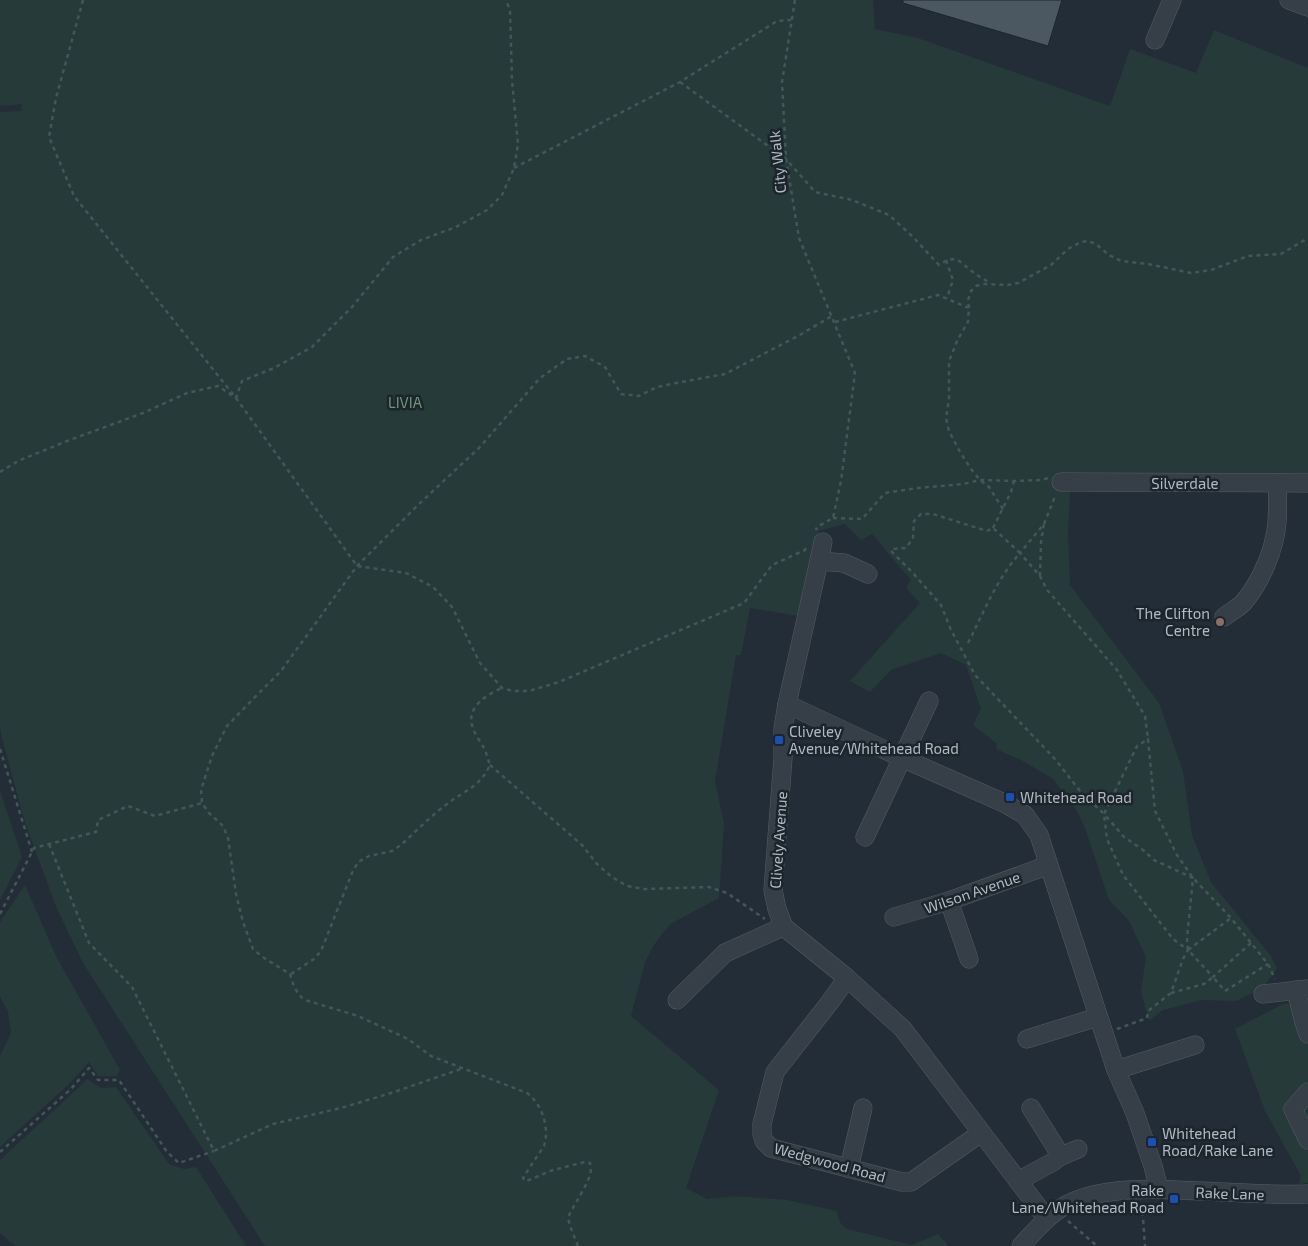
<svg xmlns="http://www.w3.org/2000/svg" width="1308" height="1246" font-family="'Exo 2',sans-serif">
  <rect width="100%" height="100%" fill="#232d37"/>
  <g fill="#263a39">
    <path d="M0,0h873l2,29 43,9 192,68 20,-57 66,24 18,-43 94,38v407l-237,-1 -3,59 2,52 89,118 24,68 9,64 19,47 59,73 7,13 -14,20 -27,13 -34,-1 -39,10 -14,11 -8,-30 5,-34 -17,-36 -20,-21 -24,-72 -8,-17 -24,-32 -32,-19 -25,-11 1,-5 -24,-19 8,-16 -15,-44 -25,-12 -50,17 -21,22 -20,-11 70,-78 -14,-15 5,-8 -39,-46 -11,6 -16,-16 -26,7 -21,85 -48,-8 -9,47h-5l-21,126 9,43 -5,74 -49,26 -16,21 -9,17 -14,54 88,74 -33,98 21,11 28,-3 52,4 50,11c1,9 3,13 10,18l65,16 26,-11 11,12h-684l-182,-283 -26,-54 -26,-70 -7,-20 -22,-81 -2,-11v-615l21,-1 1,-7 -18,2 -4,-1z"/>
    <polygon points="0,791 22,857 0,900"/>
    <polygon points="25,885 56,956 120,1070 116,1076 98,1076 89,1062 69,1084 0,1147 0,1056 11,1033 8,1012 0,996 0,922"/>
    <polygon points="1308,1001 1308,1183 1299,1184 1301,1176 1265,1111 1235,1029 1283,1004"/>
    <polygon points="87,1079 101,1088 116,1087 169,1164 184,1169 196,1167 246,1246 15,1246 0,1233 0,1160 75,1091"/>
  </g>
  <polygon fill="#4b5862" stroke="#1d262e" points="903,0 1062,0 1048,46 903,3"/>
  <g fill="none" stroke-linecap="round" stroke-linejoin="round">
    <defs>
      <g id="minor">
        <polyline points="1289,0 1308,7"/>
        <polyline points="1155,40 1172,0"/>
        <polyline points="1061,482 1308,483"/>
        <polyline points="819,561 823,542"/>
        <polyline points="868,574 844,563 819,561 787,704 783,729 783,758 773,890 777,909 784,927 847,978 903,1029 1047,1219"/>
        <path d="M1224,617c6,-5 14,-9 19,-14 18,-21 32,-54 34,-81 1,-13 0,-25 1,-39"/>
        <polyline points="787,704 902,758 1004,803 1025,815 1039,835 1116,1070 1135,1113 1153,1166 1159,1189"/>
        <polyline points="865,837 929,701"/>
        <polyline points="949,901 969,959"/>
        <polyline points="894,917 949,901 1038,869 1048,863"/>
        <polyline points="847,978 830,1002 775,1072 762,1124 762,1134 764,1141 771,1148 902,1182 911,1182 981,1133"/>
        <polyline points="1296,990 1304,1022 1308,1034"/>
        <polyline points="1263,994 1308,989"/>
        <polyline points="677,1000 725,953 778,929 784,927"/>
        <polyline points="1027,1039 1098,1017"/>
        <polyline points="1116,1070 1195,1045"/>
        <polyline points="1308,1092 1293,1109 1308,1140"/>
        <polyline points="1059,1157 1078,1149"/>
        <polyline points="849,1168 863,1108"/>
        <polyline points="1018,1181 1053,1162 1059,1157 1056,1148 1031,1108"/>
        <path d="M1021,1246c14,-15 27,-31 45,-41 38,-20 93,-16 135,-14 36,2 71,4 107,3"/>
      </g>
    </defs>
    <use href="#minor" stroke="#545d65" stroke-width="19"/>
    <g stroke="#445657" stroke-width="2.5" stroke-dasharray="4 4" stroke-linecap="butt">
      <polyline points="83,0 56,98 49,137 74,196 236,398 357,566 406,573 433,587 452,607 480,663 502,688 513,691 529,691 559,682 744,603 772,565 805,550 806,548"/>
      <polyline points="795,0 782,82 786,159 799,238 855,373 841,481 833,518 817,527 816,530"/>
      <path d="M680,82l106,77 29,33 37,8 37,15 24,22 26,28c18,-12 20,-3 34,7 5,4 11,7 17,11"/>
      <polyline points="514,168 680,82 777,21 791,20"/>
      <polyline points="946,260 953,280 947,298"/>
      <polyline points="835,322 938,295 969,308"/>
      <polyline points="0,472 18,461 67,441 143,413 187,393 218,386 236,398 242,381 274,368 312,347 352,307 393,257 421,240 456,227 487,210 502,195 514,168 518,144 512,80 510,10 506,0"/>
      <polyline points="1003,509 989,487 980,480 971,469 960,452 949,431 946,418 949,399 949,361 958,339 968,322 969,308 968,300 971,291 976,286 983,284 1008,285 1018,283 1051,265 1068,249 1081,242 1088,241 1096,244 1109,255 1121,261 1148,264 1191,273 1211,270 1248,256 1281,254 1308,238"/>
      <polyline points="833,518 862,519 885,493 917,488 964,484 980,480 1014,481 1042,480 1048,478"/>
      <polyline points="1044,524 1056,494"/>
      <polyline points="993,528 1011,492 1014,481"/>
      <polyline points="1040,576 1041,542 1044,524 1020,553 1040,576 1047,590 1117,670 1145,716 1148,739"/>
      <path d="M968,643c16,-31 28,-63 52,-90l-27,-25 -6,3 -54,-17h-12l-7,7 -1,17 -7,10 -14,1 -1,2 22,22 28,32 10,25 24,45 80,84 25,32 24,23 3,25 16,36 50,64 15,11 -5,9 -12,34 33,-9 9,-7 12,14 43,-27"/>
      <polyline points="0,749 32,852"/>
      <polyline points="490,765 582,845 597,864 612,877 627,886 644,889 709,887 727,893 765,919"/>
      <polyline points="49,844 89,943 132,987 214,1151 273,1124 341,1108 391,1093 461,1069"/>
      <polyline points="0,914 34,848 96,832 98,820 128,806 155,816 202,803"/>
      <polyline points="1251,943 1213,977 1188,950 1187,938 1193,878 1154,860 1143,850 1124,837 1104,814 1137,746 1148,739 1155,811 1177,855 1193,878 1231,918 1251,943 1268,964 1275,979"/>
      <polyline points="1188,950 1231,918"/>
      <path d="M291,974l23,-15 7,-8 31,-78 6,-11 11,-6 23,-5 9,-6c15,-14 30,-29 46,-41 18,-14 32,-16 43,-39 -2,-5 -3,-10 -5,-15 -4,-8 -11,-16 -13,-25 -5,-19 16,-31 30,-37"/>
      <polyline points="1117,1029 1147,1018 1148,1011 1171,993"/>
      <polyline points="0,1152 71,1089 89,1068 98,1080 119,1080 167,1152 179,1163 214,1151"/>
      <polyline points="1142,1204 1145,1246"/>
      <polyline points="1068,1221 1097,1246"/>
      <path d="M578,1246l-8,-20 -2,-8c5,-14 28,-42 22,-55l-5,-1 -32,8 -24,10 -4,1 -2,-3 1,-2 20,-30c6,-18 -2,-42 -17,-53l-96,-37 -23,-17 -50,-23 -53,-16c-9,-6 -12,-16 -15,-26l-29,-18 -8,-7 -10,-27 -7,-28 -8,-56 -5,-12 -14,-13 -7,-10 -1,-13 11,-34 15,-30 26,-27 28,-28 76,-105 62,-62 60,-56 61,-70 27,-19 18,-3 20,11 16,27 18,2 18,-9 19,-4 49,-9 73,-38 34,-20"/>
    </g>
    <use href="#minor" stroke="#363f47" stroke-width="18"/>
  </g>
  <circle fill="#8d6e63" stroke="#1c242c" stroke-width="2" cx="1220" cy="622" r="5"/>
  <g fill="#1a4fb4" stroke="#1c242c" stroke-width="2">
    <rect x="774" y="735" width="10" height="10" rx="2.5"/>
    <rect x="1005" y="792" width="10" height="10" rx="2.5"/>
    <rect x="1147" y="1137" width="10" height="10" rx="2.5"/>
    <rect x="1169" y="1194" width="10" height="10" rx="2.5"/>
  </g>
  <g text-anchor="middle" dominant-baseline="central" stroke-width="5" stroke-linejoin="round" paint-order="stroke">
    <g font-size="15" fill="#b1bac4" stroke="#1c242c">
      <text transform="translate(777 162) rotate(-96)">City Walk</text>
      <text x="1185" y="483">Silverdale</text>
      <text transform="translate(778 840) rotate(-86)">Clively Avenue</text>
      <text transform="translate(972 892) rotate(-19)">Wilson Avenue</text>
      <text transform="translate(830 1162) rotate(15)">Wedgwood Road</text>
      <text transform="translate(1230 1193) rotate(2)">Rake Lane</text>
    </g>
    <g font-size="15" fill="#719776" stroke="#1c242c">
      <text x="405" y="402">LIVIA</text>
    </g>
    <g font-size="15" fill="#b1bac4" stroke="#1c242c" text-anchor="start">
      <text x="1210" y="613" text-anchor="end">The Clifton<tspan x="1210" dy="17">Centre</tspan></text>
      <text x="789" y="731">Cliveley<tspan x="789" dy="17">Avenue/Whitehead Road</tspan></text>
      <text x="1020" y="797">Whitehead Road</text>
      <text x="1162" y="1133">Whitehead<tspan x="1162" dy="17">Road/Rake Lane</tspan></text>
      <text x="1164" y="1190" text-anchor="end">Rake<tspan x="1164" dy="17">Lane/Whitehead Road</tspan></text>
    </g>
  </g>
</svg>
